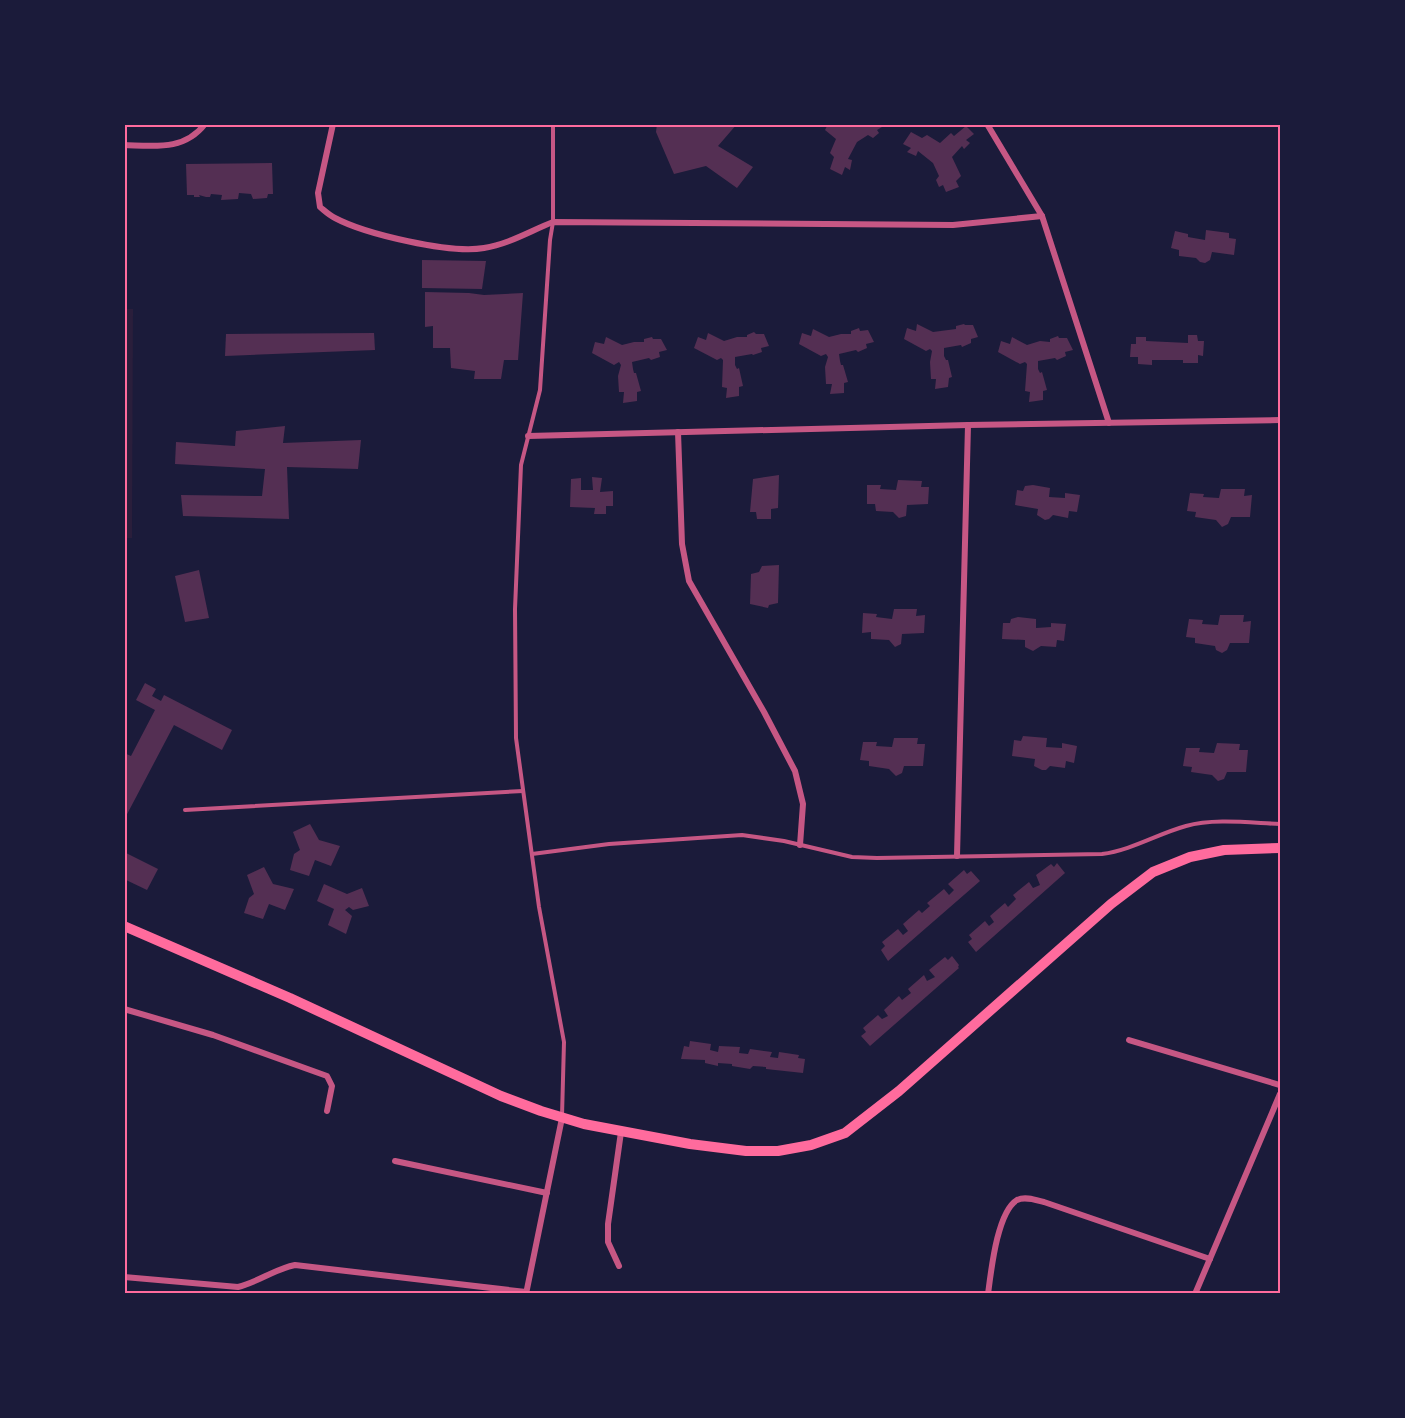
<svg xmlns="http://www.w3.org/2000/svg" width="1405" height="1418" font-family="Commissioner,sans-serif">
  <rect width="100%" height="100%" fill="#1b1b3a"/>
  <polygon fill="#2a1e3b" points="124,309 133,309 132,538 125,538"/>
  <g fill="#542f53">
    <polygon points="657,124 737,124 718,146 753,167 737,188 706,166 674,174 656,132"/>
    <polygon points="825,124 848,125 887,124 877,130 879,133 873,138 868,135 857,142 848,159 852,160 850,170 845,167 842,175 830,169 834,157 830,153 836,139 825,130 827,126"/>
    <polygon points="966,126 974,134 966,140 970,143 964,149 962,146 952,157 961,176 956,181 959,187 946,192 943,185 939,187 936,180 939,176 933,163 918,151 916,156 907,152 911,148 903,144 911,132 922,138 927,135 940,143 951,133 954,136"/>
    <polygon points="272,163 273,194 268,194 267,198 253,199 251,194 239,193 238,199 221,200 222,195 211,194 210,197 206,197 199,195 200,197 194,197 194,195 187,195 186,164"/>
    <polygon points="1206,230 1229,233 1229,238 1236,239 1234,255 1212,252 1210,260 1205,263 1200,262 1196,258 1179,256 1179,250 1171,248 1175,231 1188,234 1188,237 1205,240"/>
    <polygon points="422,260 486,261 482,289 422,288"/>
    <polygon points="425,292 469,293 484,295 523,293 518,360 504,360 501,379 474,379 475,371 451,368 450,348 433,348 433,326 425,327"/>
    <polygon points="917,324 933,332 956,329 956,326 964,324 965,325 973,325 978,337 971,339 971,343 962,347 961,345 944,348 944,356 946,360 948,360 952,377 949,378 948,387 935,389 936,379 931,379 930,362 932,351 930,349 926,351 904,339 907,328 916,331"/>
    <polygon points="859,328 860,331 868,330 874,342 866,344 867,348 858,352 856,350 839,354 840,361 841,365 843,365 848,382 844,383 844,393 830,394 832,384 826,384 825,367 828,357 826,354 821,356 799,344 802,333 811,336 813,329 829,337 841,334 851,334 851,331"/>
    <polygon points="754,332 756,334 764,334 769,346 761,348 762,352 753,355 752,354 735,357 735,365 737,369 739,368 743,386 739,387 739,396 726,398 727,388 722,387 723,360 721,358 717,360 694,348 698,337 706,340 708,333 724,341 737,337 747,337 747,335"/>
    <polygon points="374,333 375,350 225,356 226,334"/>
    <polygon points="1188,335 1197,335 1198,341 1204,341 1203,356 1198,355 1198,363 1183,363 1183,360 1152,360 1152,365 1138,364 1138,357 1130,357 1131,344 1136,344 1136,337 1146,337 1146,341 1188,343"/>
    <polygon points="1058,336 1059,338 1067,338 1073,350 1065,352 1066,356 1057,360 1055,358 1038,361 1038,369 1040,373 1042,372 1047,390 1043,391 1043,400 1029,402 1030,392 1025,391 1027,364 1025,362 1020,364 998,352 1001,341 1010,344 1012,337 1027,345 1040,341 1050,342 1050,339"/>
    <polygon points="606,337 622,345 634,342 644,342 644,339 652,337 653,339 661,339 667,350 659,352 660,357 651,360 649,358 632,362 633,369 634,373 636,373 641,391 637,392 637,401 623,403 624,392 619,392 618,376 621,365 619,362 614,365 592,353 595,342 604,344"/>
    <polygon points="285,426 283,443 361,440 358,469 287,467 289,519 183,516 181,495 262,496 265,469 175,464 176,442 235,446 236,431"/>
    <polygon points="779,475 778,508 771,509 771,519 757,519 756,512 750,512 753,479"/>
    <polygon points="592,477 602,478 600,492 613,491 613,506 606,506 606,514 594,514 595,508 570,507 571,479 581,478 581,490 593,490"/>
    <polygon points="898,480 922,481 921,487 929,487 928,504 907,505 906,516 899,518 893,512 876,511 875,504 867,504 867,485 881,485 880,489 896,490"/>
    <polygon points="1033,485 1050,488 1049,497 1065,498 1065,493 1080,495 1077,512 1069,511 1068,518 1053,515 1049,519 1045,520 1037,515 1038,509 1015,505 1017,490 1023,491 1025,486"/>
    <polygon points="1221,489 1245,489 1244,496 1252,495 1250,517 1231,517 1228,524 1222,527 1216,520 1195,517 1196,512 1187,511 1190,493 1204,494 1203,497 1219,498"/>
    <polygon points="779,565 778,603 769,605 768,608 750,604 751,574 759,572 762,566"/>
    <polygon points="199,570 209,618 185,622 175,576"/>
    <polygon points="894,609 917,609 916,616 925,615 924,633 902,634 901,644 895,647 889,640 871,639 871,632 862,633 863,613 877,614 876,617 892,619"/>
    <polygon points="1220,615 1244,615 1243,622 1251,621 1249,643 1230,643 1227,650 1222,653 1216,650 1215,646 1195,643 1195,638 1186,637 1189,619 1203,620 1202,624 1218,625"/>
    <polygon points="1018,617 1036,619 1036,628 1051,627 1051,623 1066,624 1064,641 1057,640 1056,647 1041,646 1033,651 1025,647 1025,640 1002,639 1003,623 1010,623 1011,619"/>
    <polygon points="145,683 156,689 152,696 161,701 164,695 232,730 222,750 174,725 124,820 124,753 131,756 155,710 136,700"/>
    <polygon points="1023,736 1047,738 1046,747 1062,748 1062,743 1077,746 1074,763 1066,761 1065,768 1050,766 1046,770 1042,770 1034,766 1035,759 1012,756 1014,740 1021,741"/>
    <polygon points="894,738 918,738 917,744 925,744 923,766 904,766 902,773 896,776 889,769 869,766 869,761 860,760 863,742 877,742 876,746 892,747"/>
    <polygon points="1217,743 1240,744 1239,750 1248,750 1246,772 1227,772 1224,779 1218,781 1212,775 1191,772 1192,767 1183,766 1186,748 1200,748 1199,752 1214,753"/>
    <polygon points="310,824 319,840 340,846 331,866 315,860 309,876 290,870 294,854 300,850 293,832"/>
    <polygon points="124,852 158,869 147,890 124,879"/>
    <polygon points="1057,863 1065,873 976,952 968,942 972,939 969,935 985,921 989,926 994,922 990,916 1005,903 1008,907 1016,899 1013,895 1029,882 1033,888 1040,885 1036,875 1051,864 1054,867"/>
    <polygon points="264,867 273,884 294,889 285,910 269,904 263,919 244,913 249,898 254,894 247,875"/>
    <polygon points="964,870 967,874 971,871 980,881 888,961 881,950 885,946 882,942 898,929 903,935 908,931 903,924 919,910 922,913 930,906 927,903 944,889 949,895 954,890 948,884"/>
    <polygon points="324,884 347,894 362,888 369,906 353,910 349,907 345,910 352,916 346,934 328,925 334,909 317,901"/>
    <polygon points="952,956 959,965 958,967 959,968 870,1046 861,1036 866,1032 863,1028 878,1015 882,1019 888,1016 884,1010 899,996 902,1000 911,993 908,989 924,975 927,981 935,977 929,970 945,957 948,960"/>
    <polygon points="690,1041 711,1044 710,1050 718,1052 719,1046 740,1047 739,1053 748,1054 750,1049 772,1052 770,1057 778,1058 779,1052 799,1055 798,1058 805,1059 803,1073 766,1069 766,1067 753,1066 750,1069 732,1066 732,1064 718,1063 718,1066 705,1063 705,1060 681,1059 684,1046 689,1047"/>
  </g>
  <g fill="none" stroke-linecap="round" stroke-linejoin="round">
    <g stroke="#c65784" stroke-width="4">
      <polyline points="553,124 553,222 550,240 540,390 521,465 515,609 516,738 539,907 564,1042 562,1116"/>
      <polyline points="185,810 523,791"/>
      <path d="M532,854l77,-10 133,-9 42,6 68,16 25,1 225,-4c30,-4 55,-20 84,-28 28,-8 66,-3 94,-2"/>
    </g>
    <g stroke="#c65784" stroke-width="6">
      <path d="M333,124l-15,69 2,14c5,4 9,8 15,11 30,16 115,36 149,30 25,-4 46,-17 69,-26l400,3 89,-9"/>
      <polyline points="987,124 1042,216 1109,423"/>
      <path d="M124,145c31,1 60,6 81,-21"/>
      <polyline points="678,432 682,544 689,581 764,712 795,771 803,804 800,845"/>
      <polyline points="528,436 968,425 1280,420"/>
      <polyline points="957,856 968,425"/>
      <polyline points="124,1009 213,1035 327,1076 332,1086 327,1111"/>
      <polyline points="1129,1040 1280,1085"/>
      <polyline points="395,1161 547,1193"/>
      <polyline points="619,1266 608,1242 608,1224 621,1132"/>
      <path d="M124,1277l114,10c20,-5 37,-18 57,-22l231,27"/>
      <polyline points="526,1294 562,1118"/>
      <path d="M988,1294c3,-22 9,-82 29,-94 8,-4 19,0 27,2l166,57"/>
      <polyline points="1195,1294 1280,1094"/>
    </g>
    <polyline stroke="#ff6b9d" stroke-width="10" points="124,926 290,998 501,1096 541,1111 584,1124 690,1144 746,1151 778,1151 811,1145 845,1133 899,1091 1111,904 1153,872 1190,857 1224,850 1280,848"/>
  </g>
  <rect width="1405" height="1418" fill="none" stroke="#1b1b3a" stroke-width="252"/>
  <rect x="126" y="126" width="1153" height="1166" fill="none" stroke="#ff6b9d" stroke-width="2"/>
</svg>
